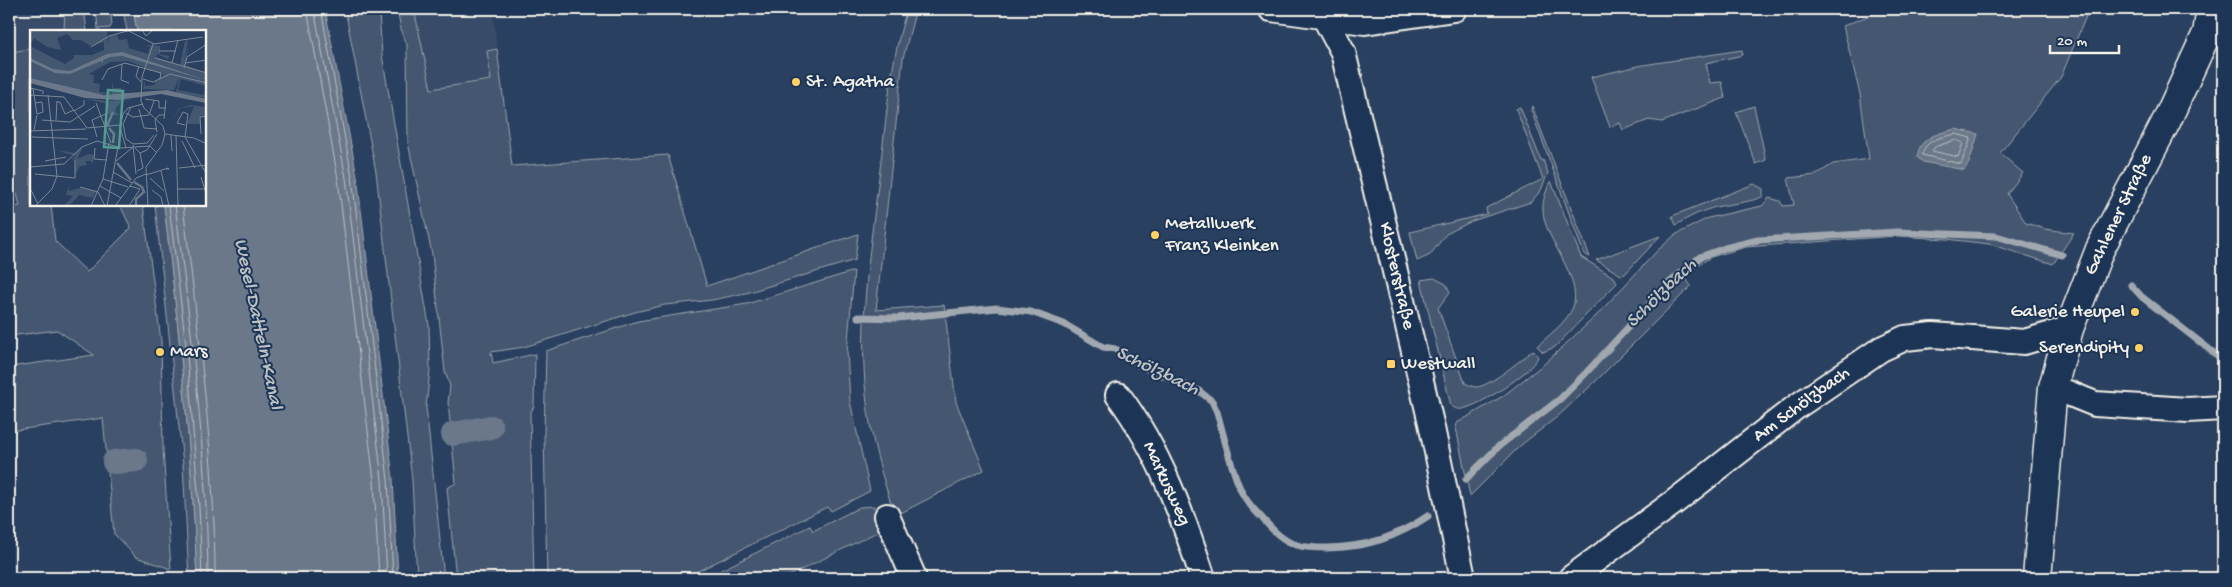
<svg xmlns="http://www.w3.org/2000/svg" width="2232" height="587" font-family="'Gochi Hand',sans-serif">
  <rect width="100%" height="100%" fill="#2a4060"/>
  <filter id="ink" filterUnits="userSpaceOnUse"><feTurbulence type="fractalNoise" baseFrequency=".02" numOctaves="2"/><feDisplacementMap in="SourceGraphic" scale="10" xChannelSelector="R" yChannelSelector="G"/><feConvolveMatrix kernelMatrix="1 2 1 2 8 2 1 2 1" color-interpolation-filters="sRGB"/></filter>
  <g filter="url(#ink)">
    <g fill="#374c69">
      <polygon points="9,9 65,9 64,31 31,31 31,49 9,52"/>
      <polygon points="414,9 493,9 497,49 487,51 491,80 431,89"/>
    </g>
    <g fill="#445771" stroke="#9ca4ac">
      <polygon points="65,9 84,9 87,31 64,31"/>
      <polygon points="96,9 110,9 112,24 110,28 98,29"/>
      <polygon points="123,9 133,9 137,31 127,31"/>
      <polygon points="345,9 377,9 379,14 382,55 429,325 430,370 426,407 444,578 417,578 412,480 376,172"/>
      <polygon points="397,9 414,9 431,89 491,80 487,51 497,49 512,166 668,155 707,286 858,234 855,260 746,293 712,300 665,305 635,312 524,347 491,352 493,363 535,354 534,406 530,414 534,578 456,578 447,488 456,483 448,402 450,386 445,372 432,254 408,143 407,45 401,29"/>
      <path d="M907,9h9l-13,49 -27,252 68,-5 12,97 28,68 -89,46c-13,-40 -25,-79 -29,-121 -8,-76 5,-152 14,-226 7,-56 10,-106 27,-160z"/>
      <polygon points="1885,9 2089,9 2061,77 2000,153 2023,173 2007,194 2026,223 2045,229 2074,233 2053,264 1989,244 1946,239 1897,236 1746,247 1711,257 1683,274 1691,286 1595,382 1557,417 1521,445 1470,496 1456,428 1457,423 1503,396 1544,364 1595,317 1658,250 1675,235 1708,218 1762,206 1769,198 1780,201 1783,206 1794,205 1788,178 1816,175 1833,164 1869,159 1860,94 1843,26"/>
      <polygon points="31,49 31,205 51,205 55,241 87,272 131,228 120,205 143,205 161,341 163,449 171,569 136,557 114,534 103,418 9,431 9,367 94,355 57,330 9,336 9,208 20,206 17,194 9,195 9,52"/>
      <polygon points="1742,50 1743,55 1706,63 1710,83 1722,82 1725,98 1662,122 1649,120 1623,130 1620,123 1610,127 1591,77 1643,65"/>
      <polygon points="1532,106 1590,257 1584,254 1531,110"/>
      <polygon points="1754,106 1766,160 1756,164 1736,112"/>
      <polygon points="1520,107 1541,160 1543,160 1548,173 1541,190 1531,202 1472,221 1446,234 1430,255 1417,261 1410,232 1487,214 1486,208 1543,179 1516,109"/>
      <path d="M1551,181l30,76 34,21 2,5 -62,64 -12,5 -6,-6c11,-10 30,-24 36,-39 10,-30 -30,-69 -30,-97 -1,-10 4,-21 8,-29z"/>
      <path d="M1754,184l9,5v7c-8,6 -35,8 -47,11 -15,4 -27,10 -40,18l-4,-9z"/>
      <path d="M155,205h9c15,124 28,248 33,373h-8l-6,-114z"/>
      <polygon points="1660,236 1625,274 1621,275 1596,260"/>
      <polygon points="854,271 847,352 850,401 870,491 831,511 827,507 684,578 547,578 544,434 546,351 638,321 747,304"/>
      <path d="M1434,278l12,6 4,8 -12,16 27,75c4,2 7,4 12,4 13,-1 45,-28 56,-37l5,7c-7,16 -58,49 -76,52 -5,1 -7,-1 -11,-3l-30,-126z"/>
      <polygon points="874,506 883,529 785,578 705,578 810,526 813,531 860,507"/>
    </g>
    <g fill="#6a788a" stroke="#a1a8b0">
      <path d="M133,9h192l32,167 36,303 5,99h-201c-5,-125 -18,-249 -33,-373h41v-174h-68z"/>
      <path d="M1955,129l23,5 -9,29 -5,7 -41,-8 -6,-5c3,-21 21,-23 38,-28z"/>
    </g>
    <g fill="none" stroke-linecap="round" stroke-linejoin="round">
      <g stroke="#bdc1c2" stroke-width="1">
        <polyline points="307,9 338,179 374,481 379,578"/>
        <polyline points="314,9 346,178 382,480 387,578"/>
        <polyline points="321,9 352,177 388,480 393,578"/>
        <path d="M1956,134l15,4 -10,26 -39,-9c3,-16 21,-18 34,-21z"/>
        <polygon points="1956,140 1963,143 1958,157 1932,151 1935,147"/>
        <polyline points="169,205 187,354 199,506 202,578"/>
        <path d="M175,205c16,123 32,249 33,373"/>
        <path d="M183,205c15,123 32,249 32,373"/>
      </g>
      <g stroke="#a1a8b0" stroke-width="7">
        <polyline points="2131,285 2142,297 2223,360"/>
        <path d="M858,317l40,1 99,-10 34,4 33,12 39,23 12,2 12,6 14,11 58,25 13,10 5,11c7,25 13,51 22,74 4,11 14,23 22,31 10,11 21,24 36,28 9,3 20,3 30,3 40,-1 68,-10 101,-32"/>
        <polyline points="1466,479 1499,446 1560,399 1585,374 1667,285 1700,257 1725,248 1758,240 1897,232 1996,236 2062,255"/>
      </g>
      <g stroke="#6a788a" stroke-width="24">
        <polyline points="453,434 491,427"/>
        <polyline points="114,462 136,460"/>
      </g>
      <defs>
        <g id="street">
          <polyline points="1271,9 1365,22 1454,9"/>
          <polyline points="1320,9 1343,52 1431,423 1463,578"/>
          <polyline points="2053,387 2095,404 2188,410 2223,408"/>
          <path d="M1118,395c41,55 64,119 85,183"/>
          <polyline points="887,516 914,578"/>
          <polyline points="1571,578 1673,503 1796,407 1881,349 1905,338 1933,335 2024,342 2069,329"/>
        </g>
        <polyline id="secondary" points="2037,578 2053,387 2069,329 2100,249 2167,120 2207,33 2211,9"/>
      </defs>
      <use href="#street" stroke="#f4f1e8" stroke-width="28"/>
      <use href="#secondary" stroke="#f4f1e8" stroke-width="31"/>
      <use href="#street" stroke="#1d3557" stroke-width="24"/>
      <use href="#secondary" stroke="#1d3557" stroke-width="28"/>
    </g>
  </g>
  <g fill="#ffd166" stroke="#1d3557" stroke-width="2">
    <circle cx="796" cy="82" r="5"/>
    <circle cx="1155" cy="235" r="5"/>
    <circle cx="2135" cy="312" r="5"/>
    <circle cx="2139" cy="348" r="5"/>
    <circle cx="160" cy="352" r="5"/>
    <rect x="1386" y="359" width="10" height="10" rx="2.5"/>
  </g>
  <g text-anchor="middle" dominant-baseline="central" stroke-width="4" stroke-linejoin="round" paint-order="stroke">
    <g font-size="19" fill="#f4f1e8" stroke="#1d3557" text-anchor="start">
      <text x="806" y="82">St. Agatha</text>
      <text x="1165" y="224">Metallwerk<tspan x="1165" dy="22">Franz Kleinken</tspan></text>
      <text x="2125" y="312" text-anchor="end">Galerie Heupel</text>
      <text x="2129" y="348" text-anchor="end">Serendipity</text>
      <text x="170" y="352">Mars</text>
      <text x="1401" y="364">Westwall</text>
    </g>
    <g font-size="19" fill="#f4f1e8" stroke="#1d3557">
      <text transform="translate(2119 215) rotate(-64)">Gahlener Straße</text>
      <text transform="translate(1396 276) rotate(77)">Klosterstraße</text>
      <text transform="translate(1802 405) rotate(-36)">Am Schölzbach</text>
      <text transform="translate(1166 484) rotate(65)">Markusweg</text>
    </g>
    <g font-size="20" font-style="italic" fill="#bdc1c2" stroke="#1d3557">
      <text transform="translate(1662 294) rotate(-44)">Schölzbach</text>
      <text transform="translate(257 324) rotate(78)">Wesel-Datteln-Kanal</text>
      <text transform="translate(1157 372) rotate(26)">Schölzbach</text>
    </g>
  </g>
  <g transform="translate(30 30)">
    <rect width="176" height="176" fill="#2a4060"/>
    <path d="M0,0h77l1,13 1,-7 8,-1 2,5 8,-1 2,9 19,6 2,-8h-2l-1,-1 13,1v8l9,2 -1,3 -11,-5 -1,3 24,8 5,-24 3,-1 -4,22 6,-22 -5,25 21,8v25l-7,-1 7,2 -30,-7 4,-15 -6,13 -31,-1 2,-8v5l10,-1v-4l9,-6 -36,-14 -18,1 -21,12 5,1 -1,8 7,1 -1,8 13,1v-11l2,10v-4h7l1,5h10l-5,1h-31l-66,-16zM37,4l6,6h8l10,6 13,-4v8l-12,5h-19l1,3 -9,6 -35,-18 4,-8 13,9 14,3 -4,-12zM151,49l25,7 -2,9 -26,-5zM55,69l25,2 23,-2 -11,2 -7,8 1,4 6,2h-13l-4,-12zM161,75l15,2v20l-2,-12 -4,1v8h-13l7,-18 -14,2 -8,13 7,-13zM53,117l-6,12 12,-5 5,1 -1,9 -2,-3h-6l2,4 -7,1 -5,9v-16l-4,1 4,-4 -19,-6 19,3zM39,156v5l11,-3 16,3 -3,7 -14,-3 -7,8 -8,3 9,-10 -7,-1z" fill="#445771" fill-rule="evenodd"/>
    <path d="M92,22l84,28 -84,-24 -12,1 -7,3v3l-2,-2 -31,13 -15,-1 -25,-12v-3l23,11 17,2 37,-17zM0,48l74,17 63,-5 39,9v4l-45,-9 -43,6 -33,-2 -55,-15z" fill="#6a788a"/>
    <path fill="none" stroke="#6a788a" stroke-width="2.5" d="M77,96l6,-14M79,98l5,6 -1,9M87,133l14,17M104,152l8,5 2,5 -8,7v7"/>
    <path fill="none" stroke="#7b8796" stroke-width="1" d="M97,0l27,14 49,-7M112,0l4,6 7,-6M61,17l18,-11 22,-6M129,21h17M125,28l52,15M142,33l6,-23M155,33l22,-3M92,34l-1,16 8,3M109,36l-3,10 5,6M154,38l3,-11 20,-13M113,49l10,3 17,-8 37,9M72,50l6,-11 17,-6 36,10 -1,6M0,58l13,3v3M3,59l4,25M0,65l34,2 23,31M115,69l14,2v7h7M27,72h3l5,12 9,-4M5,73l7,-1 1,10 -6,2M66,73l15,40M101,77l-8,17 3,15 7,5M109,79l5,19 13,1M44,81l10,-6v-5M96,83l7,4 16,-2 5,-14M134,89l2,-19M12,90l28,2 25,-16M26,90l1,-19M57,98l33,-3M4,100l3,-15M0,101l56,-2M127,102l-2,-12 4,-5h6M135,104l29,4 13,6M171,104l-1,-17 7,-1M141,105l1,16M146,105l2,71M2,107l56,2M67,107l-5,-17 16,-7M155,107l3,-23 -5,-2 -6,11 8,2M155,107l22,38M152,111l13,27M103,114l14,-1 7,-8M103,115l3,29M65,118l-1,11 13,1M96,118l-6,-21 3,-13 5,-6 15,-4M105,118l5,5 3,15 -6,3M110,123l7,-3 10,-16M15,131l21,-4M86,131l16,-13M0,137l34,-3 18,-17 15,-6 24,7 29,-2 7,7M149,138l28,-3M131,141l8,35M83,142l19,11M5,144l40,4v-18M116,145l22,-7 1,1h-3M171,147l6,20M120,148l14,13M73,149l25,8M70,156l21,12M50,157l18,5M148,159h27M1,160l7,14M122,160l9,7 2,9M68,162l7,14M5,176l17,-17 5,-13 -9,-81M61,176l12,-27 6,-36M77,176l11,-59M85,176l21,-28 10,-4M99,176l11,-17 -10,-3M118,176l-2,-39 16,-22 3,-11 -2,-8 -19,-18 -3,-7 1,-24 11,-33"/>
    <path fill="#549b93" fill-opacity="0.15" stroke="#549b93" stroke-width="2.5" d="M78,60l15,1 -4,57 -15,-1z"/>
    <rect width="176" height="176" fill="none" stroke="#f4f1e8" stroke-width="2.5"/>
  </g>
  <rect width="2232" height="587" fill="none" stroke="#1d3557" stroke-width="30"/>
  <rect x="15" y="15" width="2202" height="557" fill="none" stroke="#f4f1e8" stroke-width="2" filter="url(#ink)"/>
  <path d="M2050 45v8h69v-8" fill="none" stroke="#f4f1e8" stroke-width="2.5"/>
  <text x="2057" y="45" font-size="15" fill="#f4f1e8" stroke="#1d3557" stroke-width="4" paint-order="stroke">20 m</text>
</svg>
